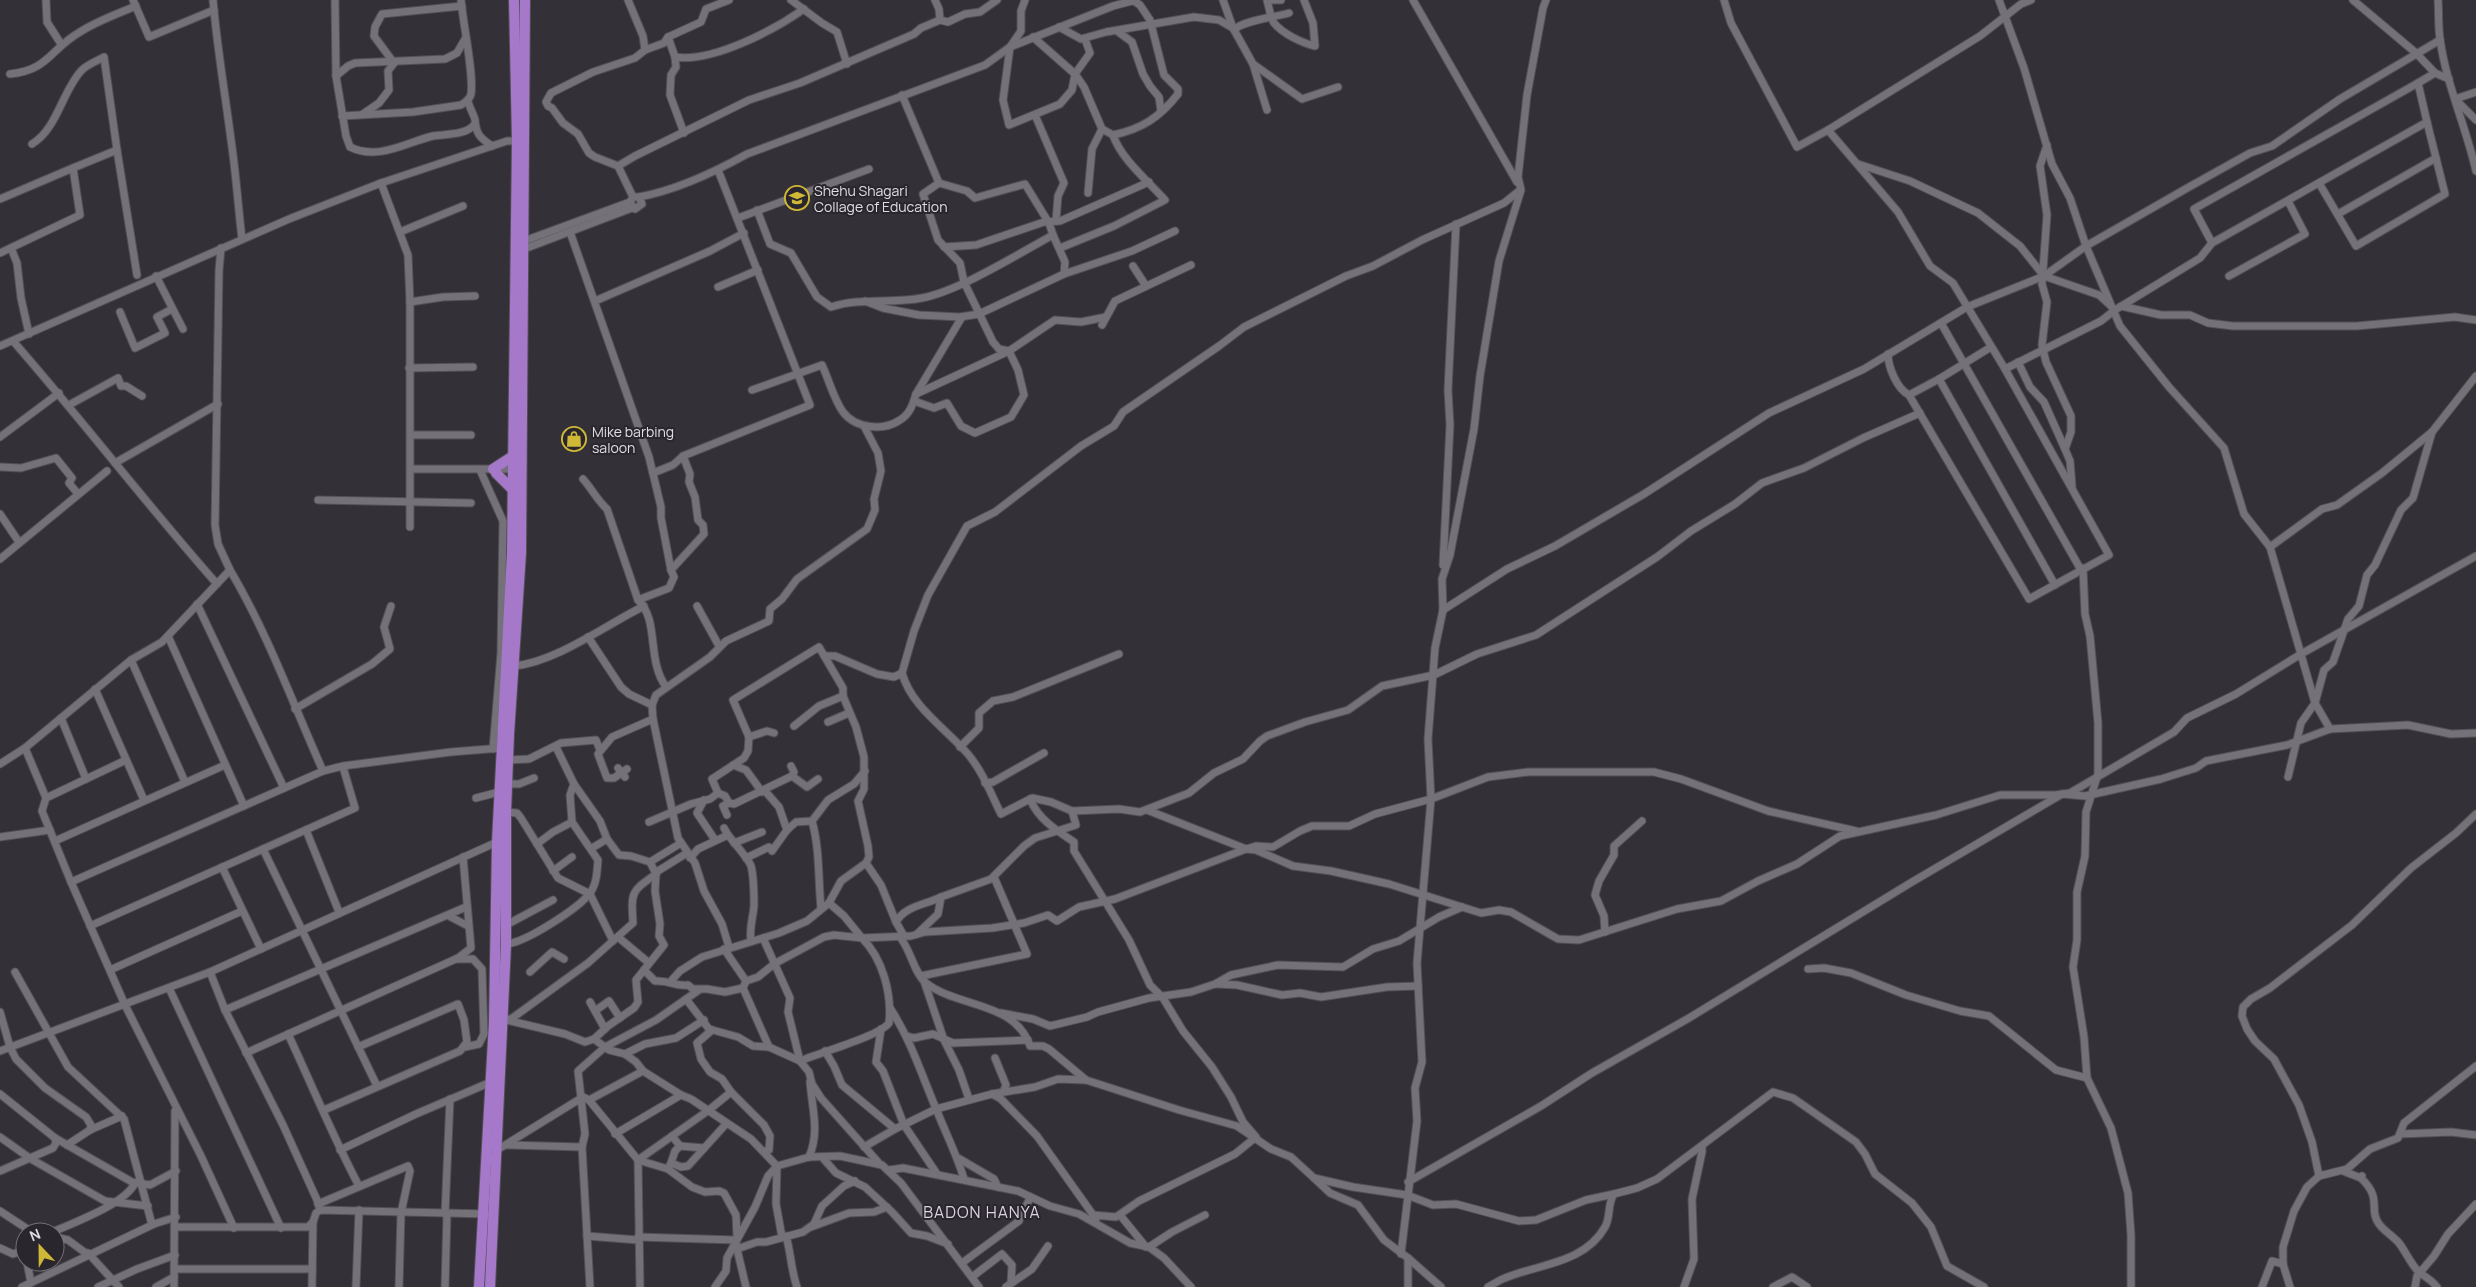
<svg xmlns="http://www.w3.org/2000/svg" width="2476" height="1287" font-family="Manrope,sans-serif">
  <rect width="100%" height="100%" fill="#343037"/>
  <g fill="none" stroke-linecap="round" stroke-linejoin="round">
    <defs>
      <g id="minor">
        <polyline points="46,0 47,22 61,44"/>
        <polyline points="133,0 149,37 214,10"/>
        <path d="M213,0c4,47 12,93 18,140 5,33 7,66 11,99"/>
        <path d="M335,0l1,76 10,60 4,11c28,14 57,-5 83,-11 13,-2 33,-1 41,-11"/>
        <polyline points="628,0 643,36 645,50"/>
        <polyline points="791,0 822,23 837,32 847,64"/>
        <polyline points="935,0 939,9 940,20"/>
        <polyline points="1025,0 1021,11 1021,31 1010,47 1003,100 1009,125 1060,104 1072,90 1075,74 1090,53 1085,39"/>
        <polyline points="1223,0 1233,28 1253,64 1267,110"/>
        <path d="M1267,0c2,7 3,16 7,23 9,11 28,20 41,23l-2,-23 -9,-23"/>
        <polyline points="1271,0 1281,0"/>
        <polyline points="1413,0 1517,182"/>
        <polyline points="1724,0 1731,23 1797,147 1828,130 1898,212 1930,266 1953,283 2005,369 2109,555 2029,599 1909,395 1939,379"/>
        <polyline points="1999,0 2024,68 2052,164 2070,198 2086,246 2120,326 2169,387 2224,448 2244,514 2270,547 2315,703 2301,723 2288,777"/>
        <polyline points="2353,0 2416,53 2435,73 2449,79"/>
        <path d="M2438,0c1,13 0,26 2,39 6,45 26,87 36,132"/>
        <polyline points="1059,27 1081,39 1106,32 1194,17 1219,20 1233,28"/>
        <path d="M1234,30c7,-9 42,-13 55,-17"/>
        <polyline points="1117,31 1132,42 1143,74 1150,86 1159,97 1161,111"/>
        <polyline points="668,37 675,57 676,67 671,75 670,95 684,133"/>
        <path d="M1033,37l42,37 9,13 18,42 11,6c8,24 35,46 52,65l-51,26 -54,22"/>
        <path d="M675,57c37,6 99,-27 129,-48"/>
        <polyline points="394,63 374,36 375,27 382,14 462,6"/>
        <polyline points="1253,64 1302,99 1338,87"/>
        <path d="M10,74c39,-4 40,-25 70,-42 17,-11 37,-18 56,-26"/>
        <polyline points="336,76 348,66 355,63 445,59 457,53 465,39"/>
        <polygon points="2418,83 2427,122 2212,243 2194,209"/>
        <polyline points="2418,83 2435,73"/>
        <polyline points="2476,92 2455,99 2476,120"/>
        <polyline points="902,95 939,183"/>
        <path d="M468,101c1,6 7,16 7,19 1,14 5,18 17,26"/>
        <polyline points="363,114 379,103 389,90 388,71 394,63"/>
        <polyline points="1035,115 1064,183 1058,196 1056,221"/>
        <path d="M342,116l71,-4 48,-7c5,-3 9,-6 10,-11 3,-20 -8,-71 -10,-94"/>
        <polyline points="1828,130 1980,36 2021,4 2031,0"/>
        <path d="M1113,135c29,-6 47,-18 65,-41v-5l-14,-14 -14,-55 -10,-15 -6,-4"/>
        <polyline points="2047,145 2040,166 2047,215 2042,284 2047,302 2042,345 2046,362 2071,416 2071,432 2065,449"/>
        <polyline points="117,150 137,275"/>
        <polyline points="1858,164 1910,181 1978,213 2020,246 2044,276 2099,295 2111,306"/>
        <polyline points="618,166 595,157 589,153 578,134 563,123 552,108 548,106 546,102 551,93 593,72 635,58 645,50 664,43 668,37 701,22 706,9 729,0"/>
        <polyline points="381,183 408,255 410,302 410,527"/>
        <polyline points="2319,183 2356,246 2445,194 2427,122"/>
        <polyline points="1088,193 1092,149 1102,129"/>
        <polyline points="633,197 618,166 635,156 749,100 800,83 914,34 921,28 940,20 948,22 965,14 980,12 997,0"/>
        <path d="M639,197c38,-7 74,-24 108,-43l238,-89 25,-18 103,-41 23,-6"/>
        <polyline points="0,199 73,168"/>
        <path d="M757,210l13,34 21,9 26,44 14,10c29,-10 61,-3 91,-9 37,-7 96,-44 131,-63l12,27 -1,12 -85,40 -19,3 -41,-2 -36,-7 -18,-7"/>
        <polyline points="2338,214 2436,158"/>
        <polyline points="738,218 869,169"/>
        <polyline points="400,232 463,206"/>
        <polyline points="570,232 649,457 661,507 661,518 671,570"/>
        <polyline points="524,241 630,202 633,197 639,197 642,204 635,209 630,202"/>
        <polyline points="944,247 976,245 1044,222 1060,221 1149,182"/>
        <polyline points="11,248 17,263 21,298 29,334"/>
        <polyline points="524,249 632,208"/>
        <path d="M0,253l80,-38 -7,-47 44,-18 -13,-93c-7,4 -18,8 -23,14 -19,21 -24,58 -49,73"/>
        <polyline points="1133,266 1146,286"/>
        <polyline points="1064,274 1132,251 1175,231"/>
        <polyline points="156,276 183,329"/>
        <polyline points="2229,276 2305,234 2288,201"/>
        <polyline points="718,287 758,270"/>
        <polyline points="595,301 710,251 744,233"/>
        <polyline points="410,302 443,297 475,296"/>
        <polyline points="2121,306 2161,315 2190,315 2208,323 2233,326 2357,326 2455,317 2476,320"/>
        <polyline points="120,312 135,348 165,333 157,317 172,309"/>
        <polyline points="1941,323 2081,570"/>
        <polyline points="1102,325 1115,301 1191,265"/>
        <path d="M13,341c70,80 134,164 204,243"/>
        <polyline points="0,346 289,219 381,183 507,141 517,141"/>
        <polyline points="1991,347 1939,379 2055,585"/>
        <path d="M1888,354c0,13 9,35 21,41"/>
        <polyline points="2018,362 2030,387 2044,402 2065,449 2070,461 2072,486"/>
        <polyline points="409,368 473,367"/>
        <polyline points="2005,369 2101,321 2115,310 2200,258 2212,243"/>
        <path d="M752,390l70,-25c7,15 12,35 21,47 13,17 41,19 57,8 10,-6 13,-16 16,-26l46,-77"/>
        <polyline points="916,394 1009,351 1055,320 1081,322 1106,317"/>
        <polyline points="914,401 934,408 947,403 961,426 975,433 1011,417 1024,395 1018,370 1009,351 999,349 993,342 964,282 960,263 938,240 923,194 939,183 967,191 975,198 1025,184 1049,223 1053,235"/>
        <polyline points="69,405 118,378 121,386 126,386 142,396"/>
        <polyline points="411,435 471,435"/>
        <polyline points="0,437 59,393"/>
        <polyline points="115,463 218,404"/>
        <polyline points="0,467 21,468 56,458 72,478 69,483 78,494"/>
        <polyline points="411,469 518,469"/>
        <polyline points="480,470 503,521 501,653 493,749"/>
        <polyline points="653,473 673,465 683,456 810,405 718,170"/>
        <path d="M583,479c9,10 14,21 24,30l31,91"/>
        <polyline points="318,500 471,503"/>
        <polyline points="0,514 19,542"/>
        <polyline points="2270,547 2322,509 2337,505 2382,473 2432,432"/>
        <polyline points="0,559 107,471"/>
        <polyline points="1443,565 1450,425 1448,390 1456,224"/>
        <polyline points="2083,568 2085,614 2090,636 2098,723 2098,774 2086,812 2085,856 2077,892 2077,940 2073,967 2084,1037 2087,1078 2111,1128 2128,1193 2131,1235 2131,1287"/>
        <path d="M230,570c38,64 63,134 93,201"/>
        <polyline points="197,604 284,788"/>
        <polyline points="697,606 719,646"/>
        <polyline points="1443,610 1507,569 1555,546 1644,494 1769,413 1864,369 1967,307 2044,276 2086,246 2189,187 2250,153 2272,146 2340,99 2440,40"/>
        <polyline points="168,636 244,806"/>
        <polyline points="588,637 621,687 629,694 652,705"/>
        <path d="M825,656h10l42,18 17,3 8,-4c9,33 43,55 65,80 15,17 24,41 34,61l31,-16 19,4 21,9 47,-2 21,3 49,-19 25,-20 29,-14 17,-18 7,-5 38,-14 43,-12 34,-24 52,-11 43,-21 59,-19 121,-78 34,-26 44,-27 27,-21 42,-15 59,-30 57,-25"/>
        <polyline points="131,660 185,782"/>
        <path d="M514,666c42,-4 92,-41 130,-60"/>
        <polyline points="902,673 914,631 928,595 967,526 995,512 1081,446 1114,426 1123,412 1219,346 1244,327 1346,276 1373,266 1422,240 1504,203 1519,191"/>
        <path d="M666,687c-20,-28 -6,-66 -28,-87l31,-12 5,-11 -3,-7 33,-36 -1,-9 -5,-5 -3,-23 -6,-15 1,-8 -7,-18"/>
        <polyline points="95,689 144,800"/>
        <polyline points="295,709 372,664 390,649 384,627 391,606"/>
        <polyline points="61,718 86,779"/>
        <polyline points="828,722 849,713"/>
        <polyline points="794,726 819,706 843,696"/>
        <polyline points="2330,729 2315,703 2324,670 2333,662 2348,619 2359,606 2367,575 2375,565 2401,510 2413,498 2432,432 2476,376"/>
        <polyline points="749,737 767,731 774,733"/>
        <polyline points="960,747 979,728 979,713 993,701 1013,697 1119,654"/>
        <polyline points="25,748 46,798"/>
        <polyline points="508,760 529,759 561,743 596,740 600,750"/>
        <polyline points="0,764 25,748 131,660 162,642 230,570 218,544 215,525 219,271 221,248"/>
        <polyline points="733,765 746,770 762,792"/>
        <polyline points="791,766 794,772 792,776"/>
        <polyline points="618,768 625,777"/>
        <polyline points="627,769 614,778 607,778 598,754 612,737 653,719"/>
        <polyline points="985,783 993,782 1044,753"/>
        <polyline points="507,784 519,784 534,778"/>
        <polyline points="574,784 600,821 607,839 619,855 631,856 650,862 681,843"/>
        <polyline points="765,791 779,807 787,830"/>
        <polyline points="476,798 499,792"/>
        <path d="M1030,799c8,20 27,32 44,43v9l55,89 21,45 13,13 20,33 29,36 19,30 12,25 13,15 -21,17 -96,47 -23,16 -23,-2"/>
        <polyline points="704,800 697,813 715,840"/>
        <polyline points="1147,810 1246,849 1256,850 1293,866 1331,871 1389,884 1481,913 1499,910 1511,912 1558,939 1579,940 1677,909 1721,901 1758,881 1797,864 1840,836 1936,815 2000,795 2055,795 2070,793 2174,732 2187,718 2236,694 2301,654 2476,556"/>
        <polyline points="506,812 517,813 521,818 558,878 590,894 613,941"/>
        <polyline points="727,815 723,806 729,803"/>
        <polyline points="649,822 691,804 710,799 718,793"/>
        <polyline points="724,828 728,835"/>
        <polyline points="306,830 339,912"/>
        <polyline points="0,837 50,830"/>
        <polyline points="55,841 225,765"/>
        <polyline points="734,843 762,832"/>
        <polyline points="537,844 553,832 572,822"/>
        <polyline points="592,848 607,839"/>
        <polyline points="263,849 377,1086"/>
        <path d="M690,858l8,-9 30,-14c5,6 21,25 23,31 3,11 3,28 3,40 -1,12 -5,22 -3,35"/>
        <polyline points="746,858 769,847 772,851 787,830 796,822 812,821"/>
        <polyline points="866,863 881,885 896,922"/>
        <polyline points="222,867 261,949"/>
        <polyline points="553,871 572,857"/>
        <polyline points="71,882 42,811 46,798 126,760"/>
        <polyline points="829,903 844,916 862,938 911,936 925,932 992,928 1024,923 1048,915 1057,921 1079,907 1115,899 1246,849 1256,846 1273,847 1300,831 1312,826 1349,826 1375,814 1431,799 1488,777 1528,772 1654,772 1681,779 1768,811 1856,831"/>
        <path d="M821,908c-3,-30 -1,-58 -9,-87l16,-21 26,-16 11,-13"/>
        <polyline points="449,916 468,926"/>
        <polyline points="506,925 553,900"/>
        <polyline points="90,926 355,808 343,767"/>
        <polyline points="1605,932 1604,916 1595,895 1599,881 1614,855 1614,846 1642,821"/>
        <polyline points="917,934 938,914 941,897 991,879 1024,846 1035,838 1076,825 1072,811"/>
        <path d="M899,936c12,13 14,36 27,47 32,25 89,18 104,63h13l6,3 37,31 93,30 58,16 34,23 20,8 23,21 39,9 54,8 26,10 23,-1 63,17 17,-1 50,-20 28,-6"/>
        <path d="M904,936l-8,-14c9,-16 29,-17 45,-25"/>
        <polyline points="618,937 649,963"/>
        <path d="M506,944c19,-1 73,-36 84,-51 7,-9 7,-22 8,-33l-26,-38 -2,-27 4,-11 -18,-37"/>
        <polyline points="729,947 722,924 704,891 695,863 678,838 653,719 652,705 656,695 710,657 726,641 769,621 770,609 782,599 797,579 867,529 875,510 874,499 881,471 878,453 864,426"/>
        <polyline points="724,949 746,981"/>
        <polyline points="456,959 473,959 482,969 484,1034 479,1044 465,1047"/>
        <polyline points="1808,969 1824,968 1851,973 1906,995 1960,1011 1989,1016 2056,1070 2087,1078"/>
        <polyline points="110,970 242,911"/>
        <path d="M644,970l11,11c16,-1 20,6 33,4l5,4h14l18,3 18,-4 3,-7 12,-4 16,-13 50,-27 10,-2 28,3c21,21 30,56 27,85 -9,13 -71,30 -89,38l-12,-49 2,-14 -27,-60"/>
        <polyline points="15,972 68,1067 124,1119 151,1221 154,1224 176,1217"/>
        <polyline points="210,972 225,1010 283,1125 317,1200 320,1210"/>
        <polyline points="530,972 552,952 564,959"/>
        <polyline points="921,976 1027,954 994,877"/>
        <polyline points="671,981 680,971 702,957 779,933 807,921 829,903 841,881 866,863 869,857 868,846 858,801 864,789 864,757 856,727 843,696 843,688 819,647 733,700 749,737 748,751 744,758 712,779 718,793 725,796 729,803 734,804 792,776 807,787 818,779"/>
        <polyline points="924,981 944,1040 959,1070 969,1099"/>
        <polyline points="1216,984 1237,985 1282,995 1300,993 1321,997 1387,987 1418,986"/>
        <polyline points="169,988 281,1228"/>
        <polyline points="743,988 769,1047"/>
        <polyline points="686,999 709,1029 738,1037 753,1046 769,1047 800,1061 809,1072 812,1084 821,1098 878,1162"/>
        <polyline points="590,1002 605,1029"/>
        <path d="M890,1008c21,32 32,68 47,103 9,23 20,44 27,68"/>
        <polyline points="225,1010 466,907"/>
        <polyline points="595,1011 609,1001 620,1018"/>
        <polyline points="0,1012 10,1047 16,1059 45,1088 86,1117 91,1125 90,1130"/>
        <polyline points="1001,1013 1033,1019 1050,1026 1087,1017 1098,1012 1149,998 1191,992 1215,984 1231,975 1278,965 1343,967 1373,949 1399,941 1439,917 1462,907"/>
        <polyline points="502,1019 565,1034 585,1042 594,1039 609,1050 625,1054 636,1062 643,1071 681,1095 691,1099 751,1139 777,1166 809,1157 840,1156 882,1165 901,1183 979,1287"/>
        <path d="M507,1019h4l77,-56 45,-40c-2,-32 -2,-31 23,-49l2,-3 29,-18"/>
        <polyline points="881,1029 876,1062 883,1071 904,1125 937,1174"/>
        <polyline points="712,1030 697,1043 701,1059 710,1072 722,1079 731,1092 764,1125 770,1136 769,1150 765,1151"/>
        <path d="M288,1034c24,51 45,103 71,152"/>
        <polyline points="907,1036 914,1038 933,1034 953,1043 1028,1040"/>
        <polyline points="594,1039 608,1026 634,1008 638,1002 636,980 664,945 659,936 660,924 655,891 656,874 650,862"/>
        <polyline points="0,1051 210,972 497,842"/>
        <polyline points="825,1051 834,1066 842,1085 895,1129"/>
        <polyline points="246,1053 458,958 471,948 463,857"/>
        <polyline points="625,1054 645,1044 676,1038 704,1020"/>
        <polyline points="995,1058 1006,1085 1004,1090"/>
        <polyline points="0,1094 55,1138 132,1182 150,1185 176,1171"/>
        <polyline points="992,1094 1035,1087 1058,1079 1085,1080"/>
        <polyline points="583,1097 589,1100 638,1160 640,1287"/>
        <polyline points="589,1100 643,1071"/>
        <polyline points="324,1110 460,1051 467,1042 464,1020 458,1004 358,1047"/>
        <polyline points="615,1134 681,1095"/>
        <polyline points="2400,1134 2451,1132 2476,1135"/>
        <polyline points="0,1137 31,1159 105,1201 148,1206"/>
        <polyline points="67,1145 90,1130 122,1116"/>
        <polyline points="507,1145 582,1147"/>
        <polyline points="680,1146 704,1148"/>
        <polyline points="864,1147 895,1129 936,1109 992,1094 1001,1099 1037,1136 1096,1219"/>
        <polyline points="340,1150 416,1114 491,1082"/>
        <polyline points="497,1150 583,1097"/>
        <path d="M809,1157c11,-25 3,-49 1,-75"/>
        <polyline points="822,1157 836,1173 865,1187 892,1212 911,1233 927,1236 948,1244"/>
        <polyline points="958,1158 994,1179 998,1187"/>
        <polyline points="638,1160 668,1169 692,1187 705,1192 719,1191 724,1193 736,1215 737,1236"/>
        <polyline points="638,1160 709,1110 731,1092"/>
        <polyline points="671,1163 675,1151 680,1146 672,1136"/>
        <polyline points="668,1169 671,1163 681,1167 688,1166 726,1124"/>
        <polyline points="889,1170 903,1168 1018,1191 1050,1206 1079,1214 1130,1243 1149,1247 1164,1258 1191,1287"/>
        <polyline points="0,1171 53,1148 56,1143 55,1138"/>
        <polyline points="2343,1171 2361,1178 2362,1176"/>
        <polyline points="2319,1176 2312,1142 2299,1105 2274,1059 2255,1041 2247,1029 2242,1016 2243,1007 2251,999 2270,988 2352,925 2411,868 2456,833 2476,814"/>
        <polyline points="1314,1178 1330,1193 1358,1205 1384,1240 1408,1258 1441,1287"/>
        <path d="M2361,1178c22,21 7,31 18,46 5,7 14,12 20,19 7,9 12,22 20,29 7,6 12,7 18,15"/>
        <polyline points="1408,1182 1541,1106 1592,1073 1689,1018 1912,882 2062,794 2085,796 2161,779 2196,768 2206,761 2287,745 2330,729 2408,725 2451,734 2476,733"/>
        <polyline points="318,1204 408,1166 410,1171 401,1213 399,1287"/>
        <polyline points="0,1211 32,1232"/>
        <polyline points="445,1214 450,1099"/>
        <polyline points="1120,1215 1146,1247"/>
        <polyline points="176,1227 308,1227 313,1222"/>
        <polyline points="811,1227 849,1213 874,1212 887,1207"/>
        <polyline points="234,1228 201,1156 125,1005 71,882 323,771 343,766 451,752 501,748"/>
        <path d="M53,1232c22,-10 72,-28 82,-49"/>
        <polyline points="587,1236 638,1240"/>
        <path d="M786,1236c5,17 5,34 11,51"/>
        <polyline points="55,1237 68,1240 87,1254"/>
        <polyline points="638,1237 736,1240"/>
        <polyline points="736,1241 737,1249 757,1242 766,1242 803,1232 814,1224 822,1206 844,1186 855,1181"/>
        <polyline points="1149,1247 1172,1232 1205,1215"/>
        <polyline points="0,1248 13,1254 25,1250"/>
        <polyline points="737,1249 746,1287"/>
        <polyline points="88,1253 119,1287"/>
        <polyline points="1401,1254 1417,1121 1415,1088 1422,1062 1417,963 1431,799 1428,739 1435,648 1443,610 1442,579 1450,555 1474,429 1480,376 1499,261 1521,190 1518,177 1527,95 1543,8 1546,0"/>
        <polyline points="1408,1258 1408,1287"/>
        <polyline points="27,1262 31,1283"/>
        <path d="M962,1263l57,-42c2,-11 9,-15 11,-24"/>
        <polyline points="175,1269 312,1269"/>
        <polyline points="972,1277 1002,1254 1012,1265 1011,1283"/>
        <polyline points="22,1287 154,1224"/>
        <polyline points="98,1287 137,1269 175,1255"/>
        <polyline points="156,1287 174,1277"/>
        <polyline points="174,1287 175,1111"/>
        <polyline points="312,1287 313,1222 316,1213 320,1210 488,1214"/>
        <polyline points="356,1287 359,1210"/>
        <polyline points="445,1287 447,1214"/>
        <polyline points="590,1287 582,1147 585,1134 578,1071 605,1047 656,1020 699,990"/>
        <polyline points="715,1287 726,1271 727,1258 755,1207 768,1176 777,1166 776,1204 782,1237"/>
        <polyline points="1006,1287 1032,1269 1048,1246"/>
        <path d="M1488,1287c6,-3 11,-7 17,-9 34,-14 80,-15 100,-51 6,-10 2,-23 9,-33l23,-6 20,-9 116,-87 20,6 63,44 9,12 10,20 37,29 19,24 16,39 37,21"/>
        <polyline points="1684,1287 1694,1259 1692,1199 1702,1152 1702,1146"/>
        <polyline points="1773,1287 1792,1277 1807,1287"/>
        <polyline points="2262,1287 2272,1261 2283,1264"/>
        <polyline points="2290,1287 2283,1264 2283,1247 2294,1211 2307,1187 2319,1176 2347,1169 2370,1149 2398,1138 2404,1123 2476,1066"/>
        <polyline points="2415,1287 2417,1276 2434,1256 2448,1234 2476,1204"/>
      </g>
      <g id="highway">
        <polyline points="493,469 513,456"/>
        <polyline points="496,473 513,490"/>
        <polyline points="479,1287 494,1022 497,842 512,552 517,141 514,0"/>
        <polyline points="490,1287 506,944 506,812 509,734 521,553 525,0"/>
      </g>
    </defs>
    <use href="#minor" stroke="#524f55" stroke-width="9"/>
    <use href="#highway" stroke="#524f55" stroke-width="12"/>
    <use href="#minor" stroke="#747178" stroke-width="7"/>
    <use href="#highway" stroke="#a578ca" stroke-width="10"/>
  </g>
  <defs>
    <symbol id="school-ring" viewBox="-11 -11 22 22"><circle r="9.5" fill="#2a262d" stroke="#d0b837" stroke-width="1.5"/><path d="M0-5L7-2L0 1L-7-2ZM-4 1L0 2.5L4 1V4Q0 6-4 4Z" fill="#d0b837"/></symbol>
    <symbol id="shop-ring" viewBox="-11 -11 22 22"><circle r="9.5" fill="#2a262d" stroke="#d0b837" stroke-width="1.5"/><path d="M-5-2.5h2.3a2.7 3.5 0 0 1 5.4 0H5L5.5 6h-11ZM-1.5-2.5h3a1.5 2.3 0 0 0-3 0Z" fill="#d0b837"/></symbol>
  </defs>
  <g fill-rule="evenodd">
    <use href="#school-ring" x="783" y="184" width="28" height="28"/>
    <use href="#shop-ring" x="560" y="425" width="28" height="28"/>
  </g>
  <g text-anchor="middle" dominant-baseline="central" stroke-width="4" stroke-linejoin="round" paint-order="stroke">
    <g font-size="14" fill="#e0dde2" stroke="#2a262d" text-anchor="start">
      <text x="814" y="190">Shehu Shagari<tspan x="814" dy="16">Collage of Education</tspan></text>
      <text x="592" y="431">Mike barbing<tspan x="592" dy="16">saloon</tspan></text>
    </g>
    <g font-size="16" letter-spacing="1" fill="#d9d4dd" stroke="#2a262d">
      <text x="982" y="1212">BADON HANYA</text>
    </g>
  </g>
  <g transform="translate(40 1247) rotate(338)"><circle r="24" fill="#2a262d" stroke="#736f75"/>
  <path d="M0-4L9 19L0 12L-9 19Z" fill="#d0b837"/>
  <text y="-8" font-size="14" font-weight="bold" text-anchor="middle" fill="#e0dde2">N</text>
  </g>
</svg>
